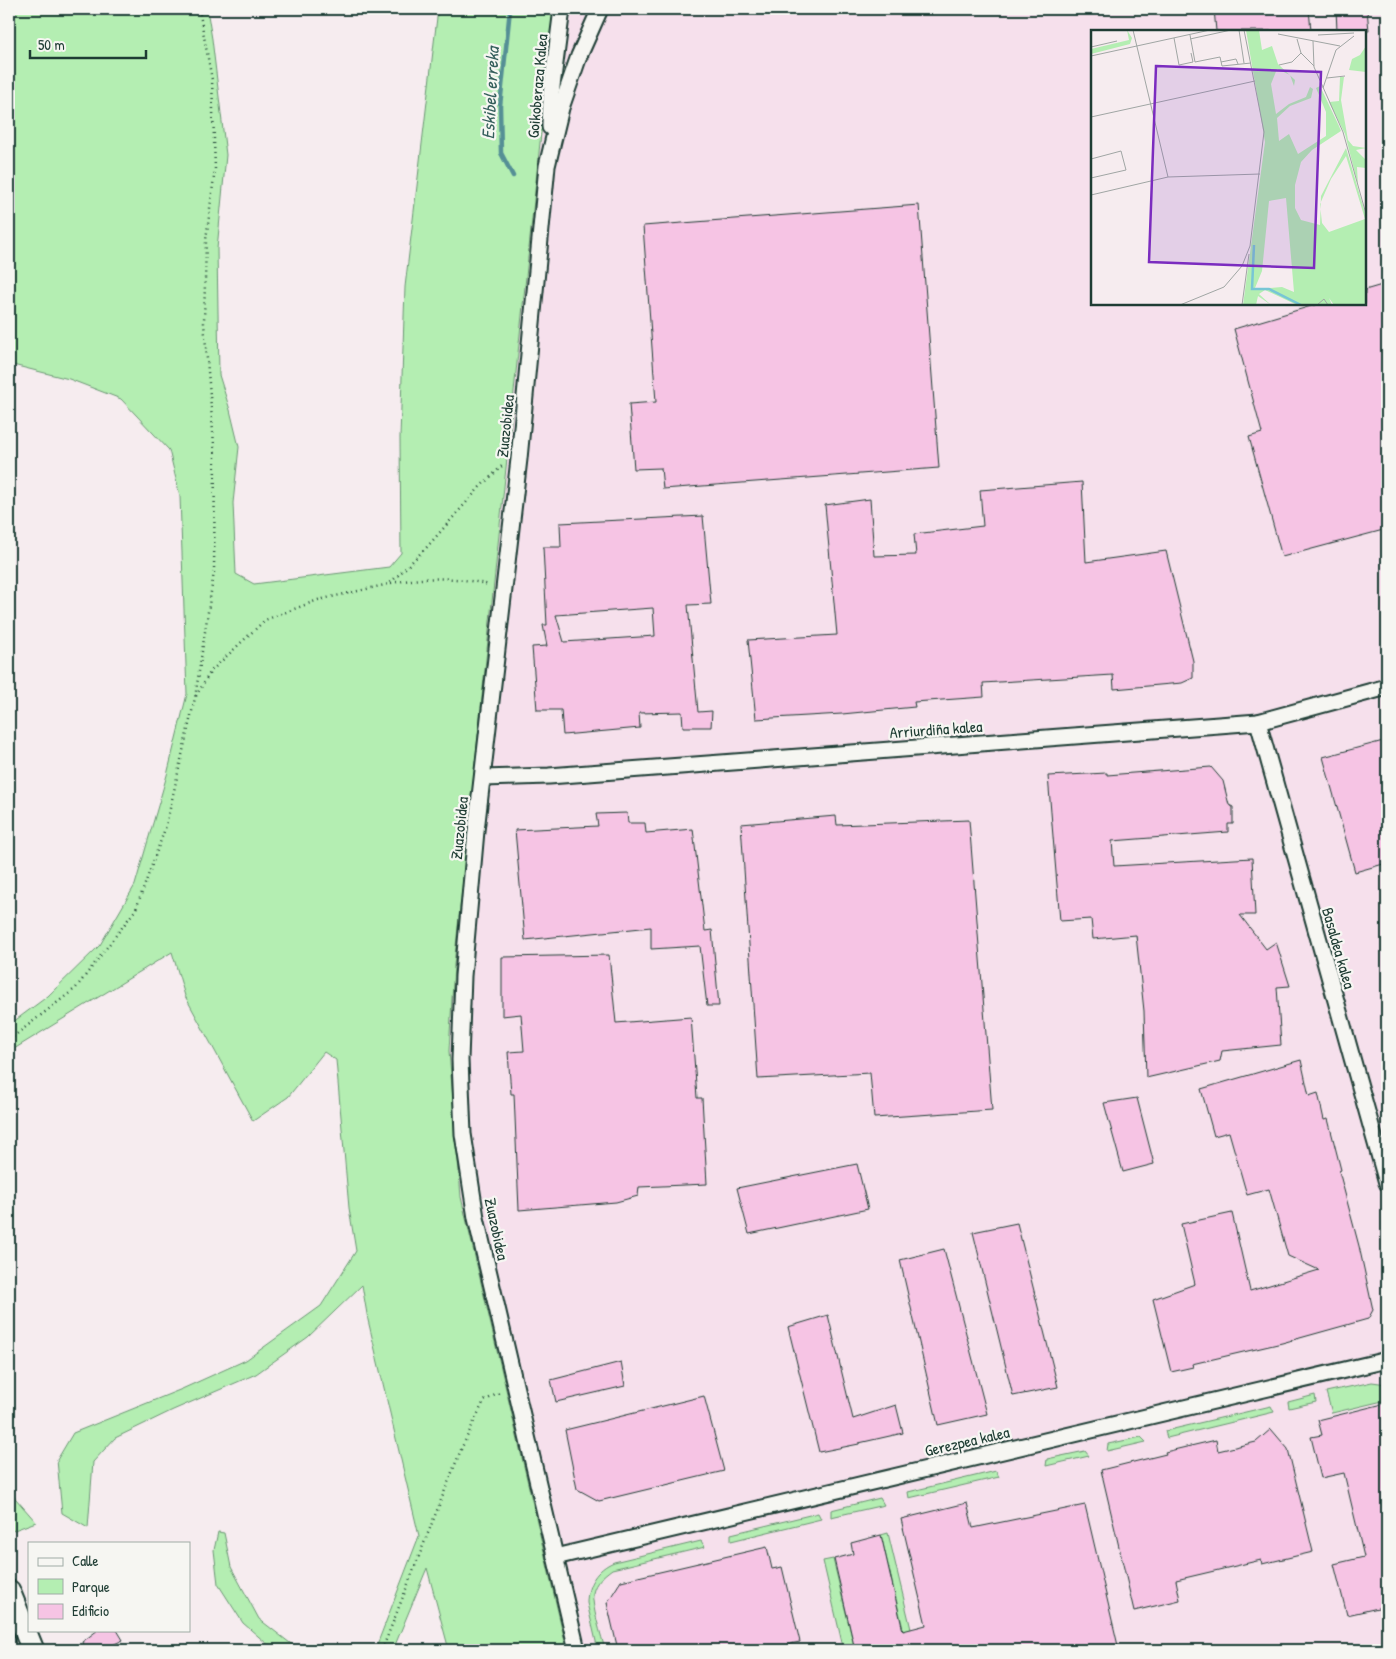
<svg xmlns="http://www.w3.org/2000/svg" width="1396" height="1659" font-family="'Patrick Hand',sans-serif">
  <rect width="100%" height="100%" fill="#f6ecef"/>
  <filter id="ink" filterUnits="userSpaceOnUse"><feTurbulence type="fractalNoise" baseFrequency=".02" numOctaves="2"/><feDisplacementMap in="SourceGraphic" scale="10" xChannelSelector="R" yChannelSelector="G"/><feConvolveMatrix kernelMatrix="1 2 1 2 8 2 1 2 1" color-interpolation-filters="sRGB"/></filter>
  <g filter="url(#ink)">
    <path fill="#f6e0ec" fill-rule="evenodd" d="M554,9h833v1641h-820l-106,-453 -12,-146 5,-86zM1092,31h273v273h-273z"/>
    <g fill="#b4eeb2" stroke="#6a9673">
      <polygon points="9,9 207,9 212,39 226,155 217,249 219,375 230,410 239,447 233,503 236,574 254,584 389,567 401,553 400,437 405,287 438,9 554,9 454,965 449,1051 461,1197 567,1650 449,1650 427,1568 393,1650 375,1650 419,1536 368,1320 362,1285 308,1337 256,1374 173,1410 115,1438 93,1462 88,1528 62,1513 57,1460 73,1433 182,1389 246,1360 321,1306 356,1251 349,1208 336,1060 324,1052 288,1097 253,1121 185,996 172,952 9,1052 9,1025 48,996 100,945 135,885 167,775 187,694 180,496 169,450 121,399 69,379 9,364"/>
      <polygon points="1372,1382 1387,1384 1387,1400 1332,1413 1326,1392"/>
      <polygon points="1315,1395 1316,1402 1289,1408 1288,1402"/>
      <polygon points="1271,1406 1274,1412 1167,1438 1165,1431"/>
      <polygon points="1141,1437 1146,1442 1107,1451 1108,1444"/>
      <polygon points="1085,1451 1089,1456 1046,1466 1047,1459"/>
      <polygon points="996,1471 999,1477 909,1498 908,1492"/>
      <polygon points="9,1491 36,1522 9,1532"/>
      <polygon points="880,1498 884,1505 831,1517 831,1510"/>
      <polygon points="818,1513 821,1519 731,1541 731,1534"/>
      <polygon points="218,1532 224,1533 231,1567 259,1619 299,1650 274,1650 243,1623 218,1584 214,1550"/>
      <polygon points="888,1533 916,1650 908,1650 881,1535"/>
      <path d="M701,1541l4,6 -93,22c-8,6 -17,13 -19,24 -2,12 9,44 12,57h-7l-11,-47c0,-19 10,-34 27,-41z"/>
      <polygon points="833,1559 855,1650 830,1650 843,1647 823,1561"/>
    </g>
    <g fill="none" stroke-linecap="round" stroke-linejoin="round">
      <polyline stroke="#548f95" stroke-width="4.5" points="510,9 500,106 501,153 513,176"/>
    </g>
    <g fill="#f6c4e4" stroke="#1f3d34" fill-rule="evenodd">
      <polygon points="1214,9 1309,9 1311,31 1216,31"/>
      <polygon points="1336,9 1367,9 1369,31 1337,31"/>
      <polygon points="919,205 939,468 663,489 661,468 634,469 629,404 656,402 643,226"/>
      <polygon points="1382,285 1387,305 1387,529 1282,557 1249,437 1262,433 1234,329 1318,304 1365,304 1365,290"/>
      <polygon points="1082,482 1086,562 1166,551 1193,661 1193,678 1182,683 1114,689 1113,675 983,683 984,697 914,702 915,707 842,714 756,719 748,640 837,635 825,505 870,499 874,556 916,555 914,534 983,526 980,490"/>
      <path d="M703,516l8,88 -23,1 10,107 14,-1 -1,16h-28l-1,-15 -43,1 1,15 -77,7 -2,-25h-24l-5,-63 15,-1 -4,-21h4l-4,-78h18l-1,-24zM653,608l2,28 -91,6 -8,-27z"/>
      <polygon points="1387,740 1387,863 1355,872 1323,757"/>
      <polygon points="1211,767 1223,781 1229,805 1233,807 1233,824 1228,824 1228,832 1112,841 1114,866 1252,858 1255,915 1240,915 1266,949 1276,942 1290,986 1277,987 1281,1045 1222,1051 1220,1061 1146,1078 1144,1011 1136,935 1093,939 1091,919 1060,921 1048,776 1107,773 1107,775"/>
      <polygon points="627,813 628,823 645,823 646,833 693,829 705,931 712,930 719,1006 707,1006 700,946 651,949 651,927 525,940 515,830 598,826 596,814"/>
      <polygon points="836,816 837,825 969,820 992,1110 874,1118 870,1073 758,1079 741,824"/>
      <polygon points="609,955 616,1023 691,1017 697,1098 702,1098 707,1184 639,1187 638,1196 616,1202 519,1210 514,1094 511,1094 508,1052 524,1051 521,1014 502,1016 502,957"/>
      <polygon points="1301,1060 1309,1096 1318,1093 1324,1120 1328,1119 1341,1170 1339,1171 1359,1246 1373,1310 1368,1319 1282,1343 1192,1364 1193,1367 1171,1372 1153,1299 1195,1284 1181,1224 1232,1213 1250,1291 1319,1270 1288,1256 1269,1189 1247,1195 1229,1132 1214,1136 1201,1089"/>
      <polygon points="1137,1098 1154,1164 1123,1172 1104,1103"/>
      <polygon points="857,1164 868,1209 749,1234 737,1188"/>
      <polygon points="1017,1223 1058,1387 1013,1396 973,1232"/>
      <polygon points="944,1249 987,1414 938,1425 900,1260"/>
      <polygon points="828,1315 853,1419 896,1405 903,1433 859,1443 859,1444 819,1452 788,1327"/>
      <polygon points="621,1362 625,1386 556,1402 551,1380"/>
      <polygon points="704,1396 724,1471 599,1501 577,1489 565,1430"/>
      <polygon points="1387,1403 1387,1606 1347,1615 1334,1564 1364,1557 1344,1473 1321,1478 1311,1437 1322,1435 1318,1420"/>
      <polygon points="1271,1429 1288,1449 1313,1552 1262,1564 1261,1560 1176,1580 1180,1600 1134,1611 1101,1470 1166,1454 1165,1452 1216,1440 1218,1451 1256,1442"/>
      <polygon points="967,1503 973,1528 1085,1505 1119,1650 932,1650 931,1647 920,1650 855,1650 834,1559 853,1554 851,1543 881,1535 903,1631 926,1625 901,1519"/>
      <polygon points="767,1547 772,1569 782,1567 800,1642 790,1644 792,1650 618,1650 607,1603 621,1581"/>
      <polygon points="98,1630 117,1630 123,1640 102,1650 85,1650 82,1642"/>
    </g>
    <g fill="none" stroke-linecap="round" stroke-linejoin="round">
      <defs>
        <g id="street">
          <polyline points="550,127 551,94 562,9"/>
          <polyline points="1258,722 1387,1183"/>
          <polyline points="483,778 549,776 1258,722 1387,687"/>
          <polyline points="555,1557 1387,1360"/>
          <polyline points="577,1650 476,1218 463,1134 460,1060 463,976 476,831 519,459 547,166 561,108 579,56 600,9"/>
        </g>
        <polyline id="secondary" points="9,1591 33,1650"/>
      </defs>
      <use href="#street" stroke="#1f3d34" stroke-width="19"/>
      <use href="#secondary" stroke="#1f3d34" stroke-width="25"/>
      <g stroke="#1f3d34" stroke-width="2.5" stroke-dasharray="1 4" stroke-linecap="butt">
        <path d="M391,583c35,-6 64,-7 98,2"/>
        <polyline points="196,696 211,671 265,620 318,600 389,584 427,547 480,487 502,466"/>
        <polyline points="9,1040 76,988 136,909 166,826 195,698 214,572 215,456 204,323 206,240 215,169 212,80 199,9"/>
        <polyline points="382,1650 462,1447 484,1401 501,1392"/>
      </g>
      <use href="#street" stroke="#f6f6f2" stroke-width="15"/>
      <use href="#secondary" stroke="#f6f6f2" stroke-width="21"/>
    </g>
  </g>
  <g text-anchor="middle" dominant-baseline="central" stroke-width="4.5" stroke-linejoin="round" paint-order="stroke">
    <g font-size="16" fill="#1f3d34" stroke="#f6f6f2">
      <text transform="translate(537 86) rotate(-85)">Goikoberaza Kalea</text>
      <text transform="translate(505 426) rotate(-84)">Zuazobidea</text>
      <text transform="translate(936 729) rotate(-4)">Arriurdiña kalea</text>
      <text transform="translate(459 828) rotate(-84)">Zuazobidea</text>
      <text transform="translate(1339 948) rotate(74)">Basaldea kalea</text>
      <text transform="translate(497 1229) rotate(78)">Zuazobidea</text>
      <text transform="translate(967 1441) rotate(-13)">Gerezpea kalea</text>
    </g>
    <g font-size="18" font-style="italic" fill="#355f5c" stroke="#f6f6f2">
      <text transform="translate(490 93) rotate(-87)">Eskibel erreka</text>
    </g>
  </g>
  <g transform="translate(1091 30)">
    <rect width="275" height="275" fill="#f6ecef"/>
    <path d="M36,0l5,8 -2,6 -39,10v-5l38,-9zM155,0h13l3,20 10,-4 6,18 17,16 -1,6 -4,-11 -13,-6 -6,15 5,30 13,-10 17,-7 4,-10 3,2 -2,9 -21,8 -13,12 2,23 10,-7 9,20 28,-18v-24l-10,-24 4,-2 19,40 2,5 -29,19 -11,12 -6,23v23l6,12 19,5 1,-29 25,-48 20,68v89h-32l-5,-7 3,7h-35l-32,-15 -6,4 12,11 -13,-9 -2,9h-13l22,-163zM255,126l19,63 -36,13 -7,-9 -2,-19 11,-25zM195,168l8,94 -12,-5 -24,2 -3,-1 7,-17 7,-70zM275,16v26l-17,-2 3,-11 8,-4zM249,47h4l-3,23 7,40 5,6 13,2 -10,2 10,10v8l-9,-1 1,18 -13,-51 -16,-32 10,-1z" fill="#b4eeb2" fill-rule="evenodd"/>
    <path fill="none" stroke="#78c6d5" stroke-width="2.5" d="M163,215l-2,44h17l32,16"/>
    <path fill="none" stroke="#a0a6a4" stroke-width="1" d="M42,0l35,147M148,0l5,33M187,4l62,12M99,5l5,27 25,-5 2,9 29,-3M227,5l36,-2M83,8l5,27 14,-3 -2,-9M99,9l41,-9M206,9l4,14 13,13M222,11l1,26 29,65 23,82M0,17l26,-6M0,26l119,-26M130,32l15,-3 2,5M188,35l13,-3 9,-9M236,48l18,-2M232,58l13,-38 18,-14M0,87l164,-36M0,129l30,-8 5,19 -35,8M0,165l77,-18 92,-3M89,275l44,-18 18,-21 8,-20 14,-114 -20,-102M151,275l7,-51M226,275l7,-6 4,6"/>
    <path fill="#7b2cbf" fill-opacity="0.15" stroke="#7b2cbf" stroke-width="2.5" d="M65,36l165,6 -7,196 -165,-6z"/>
    <rect width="275" height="275" fill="none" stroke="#1f3d34" stroke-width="2.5"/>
  </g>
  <rect width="1396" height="1659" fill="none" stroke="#f6f6f2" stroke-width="30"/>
  <rect x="15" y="15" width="1366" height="1629" fill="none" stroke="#1f3d34" stroke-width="2" filter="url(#ink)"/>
  <rect x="28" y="1542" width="162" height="90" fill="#f6f6f2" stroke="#a0aca6"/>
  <rect x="38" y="1558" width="25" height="8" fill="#f6f6f2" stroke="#a0aca6"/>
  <text x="72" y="1566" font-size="15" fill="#1f3d34">Calle</text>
  <rect x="38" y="1579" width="25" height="15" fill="#b4eeb2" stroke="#a0aca6"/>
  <text x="72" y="1592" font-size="15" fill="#1f3d34">Parque</text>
  <rect x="38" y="1604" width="25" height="15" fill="#f6c4e4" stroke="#a0aca6"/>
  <text x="72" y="1616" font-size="15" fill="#1f3d34">Edificio</text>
  <path d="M30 50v8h116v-8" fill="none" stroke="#1f3d34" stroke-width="2.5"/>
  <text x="38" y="50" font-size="15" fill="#1f3d34" stroke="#f6f6f2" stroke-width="4" paint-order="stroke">50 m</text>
</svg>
